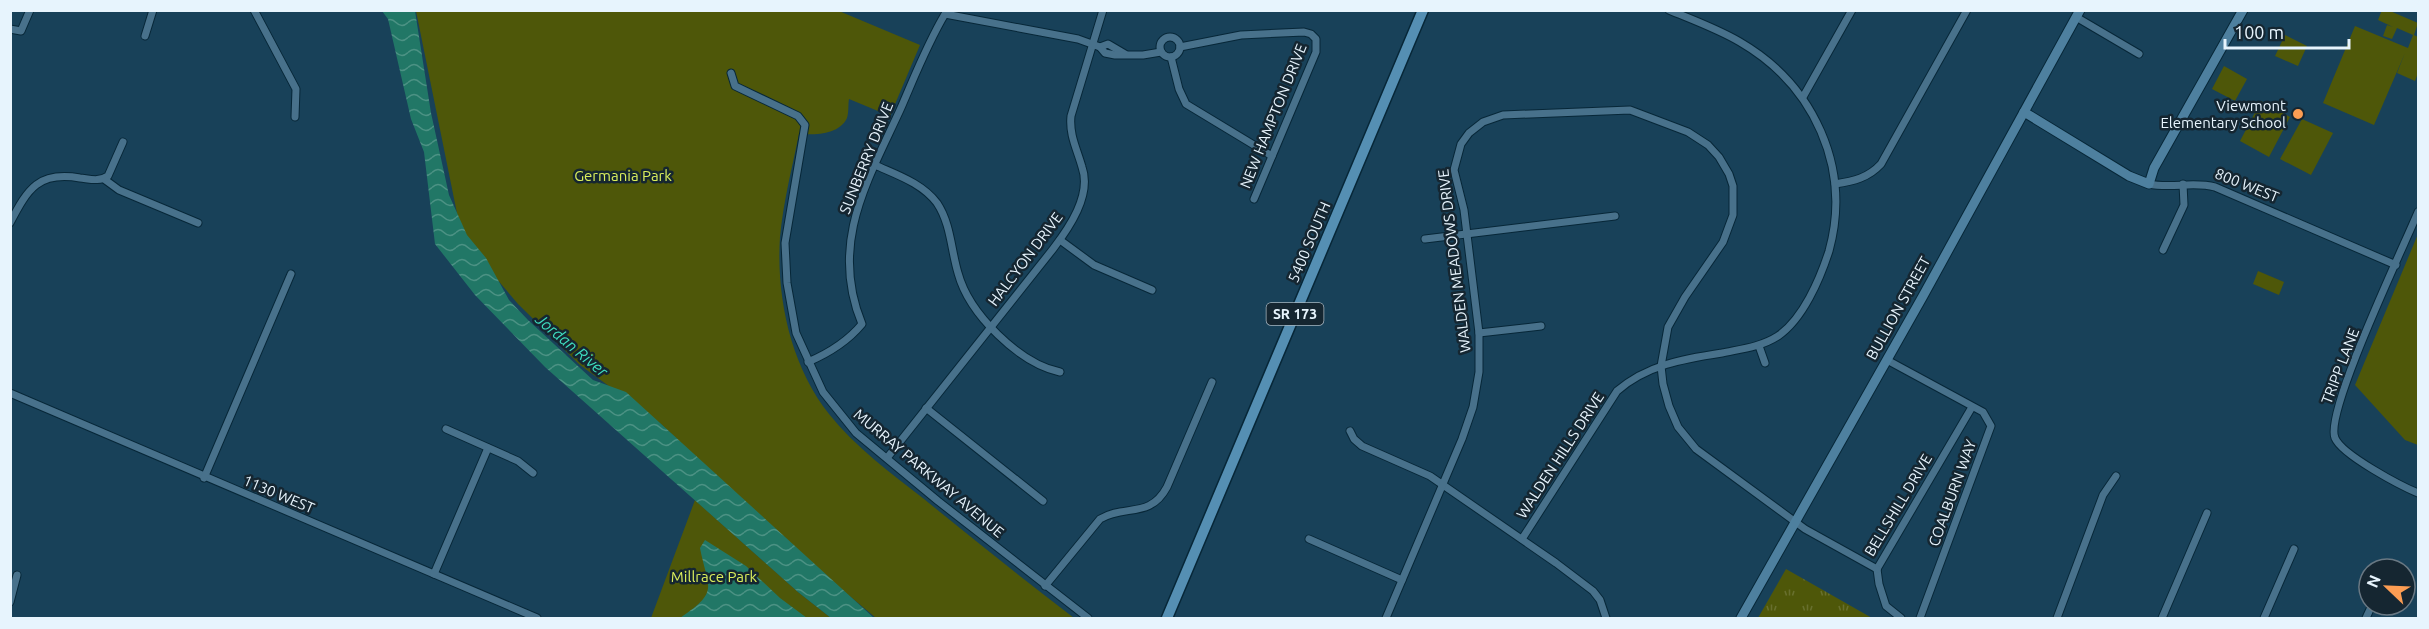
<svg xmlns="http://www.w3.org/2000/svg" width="2429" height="629" font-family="Ubuntu,sans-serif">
  <defs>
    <pattern id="grass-tufts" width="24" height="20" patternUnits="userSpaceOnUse" patternTransform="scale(1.5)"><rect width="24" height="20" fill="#4e5709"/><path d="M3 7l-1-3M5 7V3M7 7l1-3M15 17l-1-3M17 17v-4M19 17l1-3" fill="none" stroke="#68702e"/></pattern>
    <pattern id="water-waves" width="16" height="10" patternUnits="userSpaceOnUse" patternTransform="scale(1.5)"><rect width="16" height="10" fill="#217766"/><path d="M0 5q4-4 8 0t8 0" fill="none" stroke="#4c9284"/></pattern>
  </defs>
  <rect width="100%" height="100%" fill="#184159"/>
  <polygon fill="url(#grass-tufts)" points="1786,569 1872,618 1758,618"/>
  <g fill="#4e5709">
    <polygon points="2382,10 2390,11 2418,23 2414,35 2418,37 2418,73 2415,81 2397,73 2405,53 2374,125 2323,103 2355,26 2408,48 2413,35 2397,28 2392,39 2383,36 2387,25 2393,27 2378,20"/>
    <path d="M416,11h423l81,34 -30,71 -41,-17c-1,5 0,13 -2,19 -8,17 -32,17 -48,16 -7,34 -16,69 -19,103 -4,61 11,129 49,177 26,33 62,59 95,85 49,40 99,80 150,119h-198l-72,-60 -143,-134 -81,-59 -62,-61 -56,-66z"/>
    <polygon points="2285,35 2307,46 2298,66 2275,56"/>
    <polygon points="2224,66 2247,79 2235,101 2212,89"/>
    <polygon points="2261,101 2290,117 2269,157 2240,141"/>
    <polygon points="2302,119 2333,133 2311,175 2280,159"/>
    <polygon points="2418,234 2418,445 2405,440 2355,385"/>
    <polygon points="2258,271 2284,282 2279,295 2253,284"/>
    <polygon points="695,500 798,592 831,618 651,618"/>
  </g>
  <g fill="url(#water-waves)">
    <polygon points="382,11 415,11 431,113 449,195 467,235 486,258 509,300 528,320 593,380 626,392 874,618 831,618 798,592 545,367 475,295 435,244 424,152 411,119 388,19"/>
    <path d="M705,540l41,26 34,32 27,20h-127c40,-27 28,-29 20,-70z"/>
  </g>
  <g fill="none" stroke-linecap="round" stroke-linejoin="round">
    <defs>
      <g id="street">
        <polyline points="254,10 296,89 295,117"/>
        <polyline points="2076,17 2139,54"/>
        <polyline points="10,29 21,31 30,10"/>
        <polyline points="145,36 153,10"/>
        <circle cx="1170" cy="47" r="10"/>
        <polyline points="1100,47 1108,44 1125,54"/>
        <polyline points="1180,47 1241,35 1304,32 1311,34 1316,39 1316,52 1254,199"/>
        <polyline points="1171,57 1179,89 1186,104 1272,156"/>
        <polyline points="731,73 735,86 798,116 805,125 785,243 787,283 796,333 823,392 856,433 938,501 1088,618"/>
        <polyline points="1803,97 1852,10"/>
        <path d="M875,165c22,10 47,18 62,38 14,21 14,47 21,70 11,41 61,90 102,99"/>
        <polyline points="104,179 119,190 198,223"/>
        <path d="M1835,184c19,-3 33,-6 46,-20l86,-154"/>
        <path d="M2149,184c22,5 44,-3 66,3l181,78"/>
        <path d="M2418,212c-14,34 -94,201 -83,226 7,17 66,48 83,55"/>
        <path d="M10,223c18,-35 29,-52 70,-45 10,1 19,4 28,-2l15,-34"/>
        <polyline points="1425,239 1615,216"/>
        <polyline points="1060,240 1094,265 1152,290"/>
        <polyline points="2163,250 2184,205 2183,184"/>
        <polyline points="1479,333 1541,326"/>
        <polyline points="1759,346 1765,363"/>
        <polyline points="1887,360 1983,412 1991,426 1920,618"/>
        <path d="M808,362c21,-9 40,-21 54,-38 -33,-80 5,-142 38,-214 14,-32 27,-66 45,-96l133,25 22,8 5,6 10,2h28l18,-3"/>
        <polyline points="10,393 537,618"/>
        <polyline points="926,408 1043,501"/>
        <polyline points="446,429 518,461 533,473"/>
        <polyline points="1350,431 1354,439 1362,446 1430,476 1556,563 1593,591 1600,600 1606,618"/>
        <path d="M887,458l166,-209c16,-21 39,-54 29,-82 -5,-18 -13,-32 -11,-51l32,-106"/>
        <polyline points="204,478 291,274"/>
        <polyline points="1309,539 1402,580"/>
        <path d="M1522,539l95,-148c30,-26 66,-32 105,-38 19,-4 39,-6 56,-17 25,-17 42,-57 51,-85 23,-83 -15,-166 -89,-209 -22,-13 -47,-22 -71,-32"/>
        <polyline points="1877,569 1972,407"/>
        <polyline points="1877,569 1879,584 1886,606 1901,618"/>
        <polyline points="434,574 488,448"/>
        <path d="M1045,586l55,-67c25,-15 50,0 67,-32l45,-105"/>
        <polyline points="10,602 17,575"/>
        <polyline points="1386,618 1462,439 1473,407 1479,372 1479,333 1464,210 1454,170 1461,144 1469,133 1483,122 1503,115 1630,110 1688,132 1708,145 1719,157 1729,174 1733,186 1733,215 1723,242 1685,297 1668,327 1661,366 1663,384 1669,406 1678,427 1696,449 1805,529 1877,569"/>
        <polyline points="2057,618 2103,495 2116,476"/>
        <polyline points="2162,618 2207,513"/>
        <polyline points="2264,618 2294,549"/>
        <polyline points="2366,618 2372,605"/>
      </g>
      <g id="secondary">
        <polyline points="2024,112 2129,176 2149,184 2154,168 2243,10"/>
        <polyline points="1741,618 1923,296 2080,10"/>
      </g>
      <polyline id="primary" points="1167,618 1423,10"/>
    </defs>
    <use href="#street" stroke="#072738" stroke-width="9"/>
    <use href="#secondary" stroke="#072738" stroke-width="11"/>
    <use href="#primary" stroke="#072738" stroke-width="13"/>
    <use href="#street" stroke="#48718b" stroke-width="7"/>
    <use href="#secondary" stroke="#4e809f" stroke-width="9"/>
    <use href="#primary" stroke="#558fb3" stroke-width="10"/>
  </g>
  <circle fill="#fc9d53" stroke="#152631" stroke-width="2" cx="2298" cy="114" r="6"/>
  <g text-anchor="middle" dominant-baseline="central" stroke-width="5" stroke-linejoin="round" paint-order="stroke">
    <rect fill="#152631" stroke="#a8b6c0" stroke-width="1.5" x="1266.5" y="303" width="57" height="22" rx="4.5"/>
    <g font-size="14" font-weight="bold" fill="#e7f4fd">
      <text x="1295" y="314">SR 173</text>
    </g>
    <g font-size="15" fill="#e7f4fd" stroke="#152631" text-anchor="end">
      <text x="2286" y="105">Viewmont<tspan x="2286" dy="17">Elementary School</tspan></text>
    </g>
    <g font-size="15" fill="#e7f4fd" stroke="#152631">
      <text transform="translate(1273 116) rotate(-68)">NEW HAMPTON DRIVE</text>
      <text transform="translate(866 158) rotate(-68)">SUNBERRY DRIVE</text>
      <text transform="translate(2247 185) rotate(22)">800 WEST</text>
      <text transform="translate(1309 242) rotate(-67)">5400 SOUTH</text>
      <text transform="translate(1025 259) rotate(-53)">HALCYON DRIVE</text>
      <text transform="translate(1454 261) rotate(-97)">WALDEN MEADOWS DRIVE</text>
      <text transform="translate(1898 308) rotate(-61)">BULLION STREET</text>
      <text transform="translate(2340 366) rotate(-69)">TRIPP LANE</text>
      <text transform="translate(1560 455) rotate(-57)">WALDEN HILLS DRIVE</text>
      <text transform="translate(929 473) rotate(40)">MURRAY PARKWAY AVENUE</text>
      <text transform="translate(1952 493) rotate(-70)">COALBURN WAY</text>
      <text transform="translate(279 494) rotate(23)">1130 WEST</text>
      <text transform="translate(1898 505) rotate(-59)">BELLSHILL DRIVE</text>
    </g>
    <g font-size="15" fill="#dbef5c" stroke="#152631">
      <text x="623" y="175">Germania Park</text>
      <text x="714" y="576">Millrace Park</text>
    </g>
    <g font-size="16" font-style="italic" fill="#3eddbf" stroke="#152631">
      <text transform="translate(572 345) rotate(40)">Jordan River</text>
    </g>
  </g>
  <rect width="2429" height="629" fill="none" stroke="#e7f4fd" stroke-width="24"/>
  <g transform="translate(2387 587) rotate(293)"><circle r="28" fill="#152631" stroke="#697883" stroke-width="1.5"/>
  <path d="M0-4.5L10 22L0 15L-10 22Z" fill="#fc9d53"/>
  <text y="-9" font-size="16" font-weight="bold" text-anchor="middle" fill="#e7f4fd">N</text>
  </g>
  <path d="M2225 39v9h124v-9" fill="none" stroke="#e7f4fd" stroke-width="3"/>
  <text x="2234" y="39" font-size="18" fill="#e7f4fd" stroke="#152631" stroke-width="4.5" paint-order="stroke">100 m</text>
</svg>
